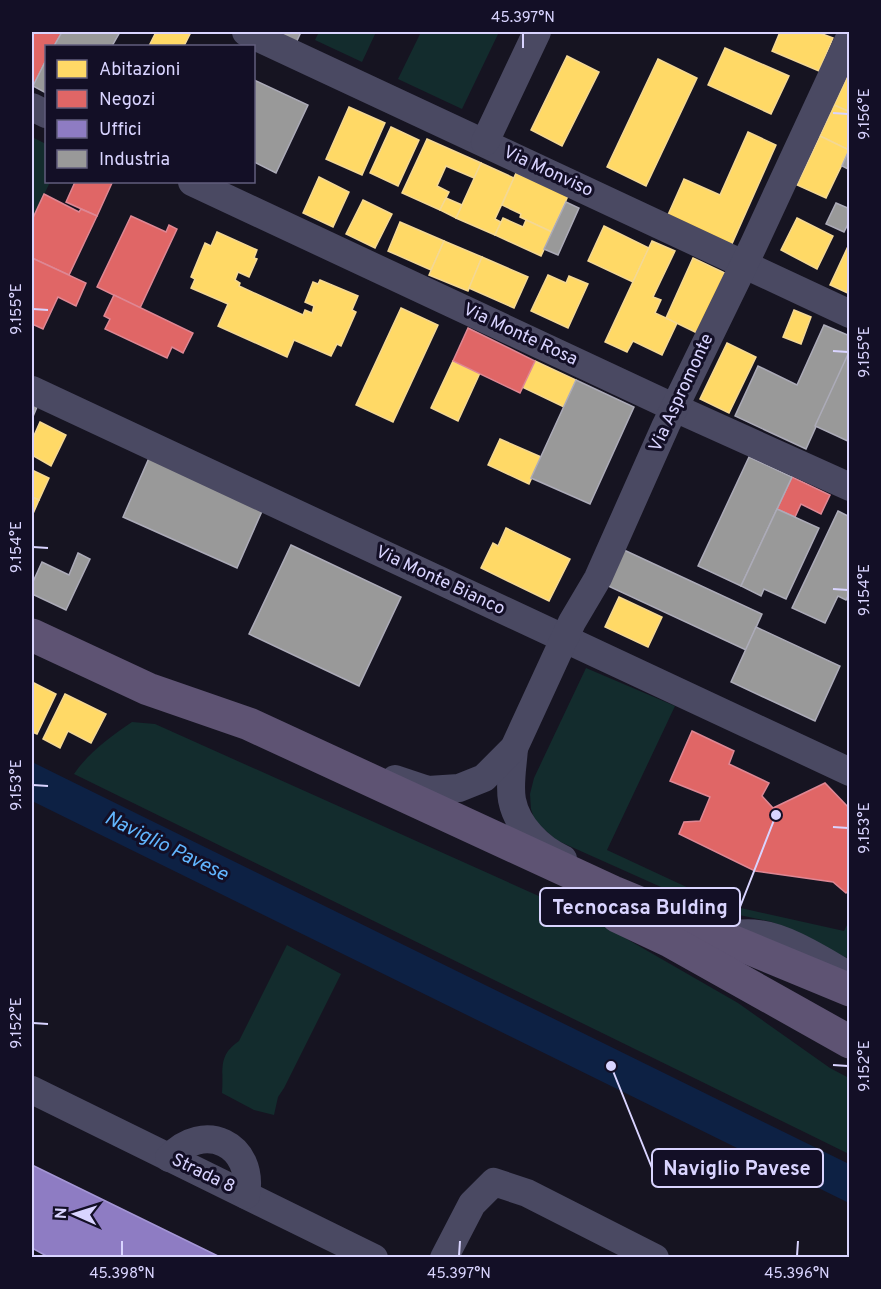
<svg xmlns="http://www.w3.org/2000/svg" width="881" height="1289" font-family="Overpass,sans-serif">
  <rect width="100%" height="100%" fill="#161421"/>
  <g fill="#132c2d">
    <polygon points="319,32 376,32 362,62 315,40"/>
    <polygon points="421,32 499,32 462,109 398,79"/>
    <polygon points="32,137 46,144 46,182 50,182 32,220"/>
    <polygon points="586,668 675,706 607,850 723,904 844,931 849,921 849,959 772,922 725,912 699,904 556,840 535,821 531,809 530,794 534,778"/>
    <path d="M132,722l23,2 444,199 139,80 92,65 19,10v76l-775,-380c15,-22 36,-37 58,-52z"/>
    <path d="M287,945l54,29 -57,114 -6,9 -4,18 -20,-5 -32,-17c2,-23 -5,-37 17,-52z"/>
  </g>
  <polygon fill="#0d2144" points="32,762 849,1164 849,1203 32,801"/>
  <g fill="#ffd966" stroke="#f4d894" stroke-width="1.5">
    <polygon points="156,32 191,32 184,46 149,46"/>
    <polygon points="780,32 817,32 833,38 819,71 772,51"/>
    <polygon points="725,48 789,76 771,114 708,85"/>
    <polygon points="567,56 599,72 562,146 531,130"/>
    <polygon points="658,59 697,78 646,186 607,167"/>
    <polygon points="850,71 850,112 834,105"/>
    <polygon points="834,105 850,112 849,150 820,136"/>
    <polygon points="349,107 385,123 362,175 326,159"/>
    <polygon points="391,127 419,140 398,186 370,173"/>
    <polygon points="748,132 776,145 731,246 667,217 684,179 720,195"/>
    <polygon points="820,136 849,150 826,198 797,185"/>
    <polygon points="427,139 481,163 474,178 446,166 437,186 449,192 440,210 402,193"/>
    <polygon points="481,163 514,178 495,219 501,222 495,235 456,218"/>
    <polygon points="516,173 568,196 552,232 520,217 521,214 502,205"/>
    <polygon points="319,177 349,192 333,227 303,213"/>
    <polygon points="446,198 462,205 456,218 440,210"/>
    <polygon points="363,200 392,214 375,248 346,234"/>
    <polygon points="503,218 523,227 526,220 552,232 541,256 495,235"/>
    <polygon points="797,218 833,236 817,269 781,250"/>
    <polygon points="400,222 444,241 431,270 388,251"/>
    <polygon points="604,226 649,248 633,282 588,261"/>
    <polygon points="217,232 257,250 254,258 257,259 249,277 238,272 235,280 240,283 239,286 303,315 305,310 312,313 314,306 305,302 313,282 318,284 320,280 358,296 352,310 356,312 341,346 337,344 331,356 294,340 287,357 218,326 228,304 191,288 195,279 191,277 205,243 211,246"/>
    <polygon points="444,241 482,257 468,291 429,275"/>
    <polygon points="652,241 675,251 653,297 661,300 655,313 677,323 662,355 633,341 627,352 605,342"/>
    <polygon points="850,242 850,294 830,285"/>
    <polygon points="482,257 528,277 514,308 469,288"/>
    <polygon points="693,258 725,273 697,333 666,318"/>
    <polygon points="548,275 566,283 569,276 588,284 568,328 531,311"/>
    <polygon points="401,308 438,325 393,422 356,405"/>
    <polygon points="794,310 811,317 801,344 783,337"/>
    <polygon points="727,343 756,357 729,413 700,399"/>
    <polygon points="453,361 480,373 458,421 431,408"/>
    <polygon points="535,361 576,380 564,407 522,387"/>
    <polygon points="40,422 66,435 51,466 32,455 32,440"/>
    <polygon points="500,439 541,457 529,484 488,465"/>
    <polygon points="32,470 49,478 39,500 32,497"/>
    <polygon points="32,497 39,500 32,516"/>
    <polygon points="506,528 570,559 549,601 481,568 493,543 498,546"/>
    <polygon points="619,597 662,617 648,647 605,627"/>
    <polygon points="32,682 56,694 37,734 32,732"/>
    <polygon points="65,694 106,714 91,743 68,731 60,748 43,739"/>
  </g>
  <g fill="#e06666" stroke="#de8794" stroke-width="1.5">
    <polygon points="32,32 62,32 54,46 46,46 46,60 32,89"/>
    <polygon points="75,182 109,182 112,183 97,216 66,202"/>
    <polygon points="44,194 79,212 81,209 97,216 69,275 32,258 32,220"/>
    <polygon points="131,216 166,232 169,225 177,229 140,308 97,287"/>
    <polygon points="32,258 86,283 76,306 58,297 43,329 32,324"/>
    <polygon points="114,295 193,333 183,353 172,347 167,358 105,329 110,319 104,316"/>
    <polygon points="468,328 535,361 520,393 453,361"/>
    <polygon points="792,477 830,495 821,514 801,504 795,517 777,509"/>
    <polygon points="692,731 734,751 729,764 769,783 762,796 773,808 825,783 850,809 850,889 846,893 833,882 755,871 679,834 684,822 700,821 710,797 670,781"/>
  </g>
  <polygon fill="#8e7cc3" stroke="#a496d5" stroke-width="1.5" points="32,1165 222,1258 50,1258 32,1248"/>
  <g fill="#999" stroke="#acabb8" stroke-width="1.5">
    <polygon points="62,32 120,32 112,46 54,46"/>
    <polygon points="265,32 301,32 295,45"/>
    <polygon points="46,60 46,93 33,86"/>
    <polygon points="254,80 308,105 276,173 254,162"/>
    <polygon points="849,150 850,150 850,170 842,166"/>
    <polygon points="566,202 579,208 558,255 544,249"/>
    <polygon points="836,203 850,209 850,220 844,232 826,224"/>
    <polygon points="824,325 850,336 850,351 806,449 735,416 758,366 797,385"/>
    <polygon points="849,352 850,352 850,442 815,426"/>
    <polygon points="576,380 634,407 590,504 531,478"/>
    <polygon points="32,405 37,407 32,419"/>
    <polygon points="749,457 792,477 741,586 698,566"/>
    <polygon points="149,458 263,509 237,568 123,517"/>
    <polygon points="777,509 819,528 786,599 764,589 761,596 741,586"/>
    <polygon points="838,511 850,517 850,592 846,600 838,596 825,623 792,608"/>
    <polygon points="291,545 401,597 359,686 249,634"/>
    <polygon points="624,550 762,614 746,650 608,586"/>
    <polygon points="78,553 90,559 66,610 32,594 32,584 42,562 69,575"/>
    <polygon points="756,627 840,666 815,721 731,682"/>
  </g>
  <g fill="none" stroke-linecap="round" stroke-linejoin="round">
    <g stroke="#4a4962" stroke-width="28">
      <polyline points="246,32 850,314"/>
      <polyline points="32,107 46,114"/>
      <polyline points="485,142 537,32"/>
      <polyline points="192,182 675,408 850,487"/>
      <polyline points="32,390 850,772"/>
      <path d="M514,748c-1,17 -5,36 -2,52 5,26 28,49 51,59"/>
      <polyline points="395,779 428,790 459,788 484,778 514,748 572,622 598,578 666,425 753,246 850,37"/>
      <path d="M721,936c13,-2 25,-4 38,-2 30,4 64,27 91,42"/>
      <polyline points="32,1090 374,1258"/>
      <path d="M169,1158c35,-38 86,-14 77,37"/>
      <polyline points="444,1258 472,1204 494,1182 527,1193 655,1258"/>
    </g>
    <g stroke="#5e5373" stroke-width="33">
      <polyline points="32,635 148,689 249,724 613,892 850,990"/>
      <polyline points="617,916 670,941 850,1042"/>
    </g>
  </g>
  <path fill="none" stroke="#d9d4ff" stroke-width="2" d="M523,48v-15M833,113l15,1M33,309l15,1M833,351l15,1M33,547l15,1M833,589l15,1M33,785l15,1M833,827l15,1M33,1023l15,1M833,1065l15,1M122,1256v-15M459,1256l1,-15M797,1256l1,-15"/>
  <g text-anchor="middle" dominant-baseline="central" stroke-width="6" stroke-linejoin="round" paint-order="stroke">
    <g font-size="18" fill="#d9d4ff" stroke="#130f26">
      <text transform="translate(548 172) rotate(25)">Via Monviso</text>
      <text transform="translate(520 335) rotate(25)">Via Monte Rosa</text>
      <text transform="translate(682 393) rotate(-65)">Via Aspromonte</text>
      <text transform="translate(440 581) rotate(25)">Via Monte Bianco</text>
      <text transform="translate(203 1174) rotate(26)">Strada 8</text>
    </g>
    <g font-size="20" font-style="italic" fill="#62b6ff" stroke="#130f26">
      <text transform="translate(166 847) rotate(26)">Naviglio Pavese</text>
    </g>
  </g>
  <path fill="none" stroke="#d9d4ff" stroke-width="2" d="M776 815L740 907M611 1066L652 1168"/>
  <g fill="#d9d4ff" stroke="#130f26" stroke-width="2">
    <circle cx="776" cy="815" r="6"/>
    <circle cx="611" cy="1066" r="6"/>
  </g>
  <g fill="#130f26" stroke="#d9d4ff" stroke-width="2">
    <rect x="540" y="888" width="200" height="38" rx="6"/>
    <rect x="652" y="1149" width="171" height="38" rx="6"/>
  </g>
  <g font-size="20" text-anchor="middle" font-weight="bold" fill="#d9d4ff">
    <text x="640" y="914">Tecnocasa Bulding</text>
    <text x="737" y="1175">Naviglio Pavese</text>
  </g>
  <rect width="881" height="1289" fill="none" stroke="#130f26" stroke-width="66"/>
  <rect x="45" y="45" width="210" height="138" fill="#130f26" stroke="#625e7d" stroke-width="1.5"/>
  <rect x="57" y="60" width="30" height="18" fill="#ffd966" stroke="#625e7d" stroke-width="1.5"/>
  <text x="99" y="75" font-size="18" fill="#d9d4ff">Abitazioni</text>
  <rect x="57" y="90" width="30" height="18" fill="#e06666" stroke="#625e7d" stroke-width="1.5"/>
  <text x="99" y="105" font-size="18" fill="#d9d4ff">Negozi</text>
  <rect x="57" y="120" width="30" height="18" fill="#8e7cc3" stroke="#625e7d" stroke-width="1.5"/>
  <text x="99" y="135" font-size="18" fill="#d9d4ff">Uffici</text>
  <rect x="57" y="150" width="30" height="18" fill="#999999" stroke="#625e7d" stroke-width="1.5"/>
  <text x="99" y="165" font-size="18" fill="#d9d4ff">Industria</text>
  <g transform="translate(75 1214) rotate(273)" stroke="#130f26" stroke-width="4.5" paint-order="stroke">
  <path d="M0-4.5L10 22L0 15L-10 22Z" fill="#d9d4ff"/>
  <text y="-9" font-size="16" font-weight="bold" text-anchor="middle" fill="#d9d4ff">N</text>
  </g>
  <rect x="33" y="33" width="815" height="1223" fill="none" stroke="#d9d4ff" stroke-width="2"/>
  <g font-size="15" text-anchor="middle" fill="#d9d4ff">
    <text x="523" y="22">45.397°N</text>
    <text transform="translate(864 114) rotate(-90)" y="5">9.156°E</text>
    <text transform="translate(16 309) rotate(-90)" y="5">9.155°E</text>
    <text transform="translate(864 352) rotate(-90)" y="5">9.155°E</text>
    <text transform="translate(16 547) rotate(-90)" y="5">9.154°E</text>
    <text transform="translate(864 590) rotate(-90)" y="5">9.154°E</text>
    <text transform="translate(16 785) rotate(-90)" y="5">9.153°E</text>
    <text transform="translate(864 828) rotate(-90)" y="5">9.153°E</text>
    <text transform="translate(16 1023) rotate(-90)" y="5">9.152°E</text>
    <text transform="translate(864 1066) rotate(-90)" y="5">9.152°E</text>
    <text x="122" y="1278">45.398°N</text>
    <text x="459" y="1278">45.397°N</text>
    <text x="797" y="1278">45.396°N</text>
  </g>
</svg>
